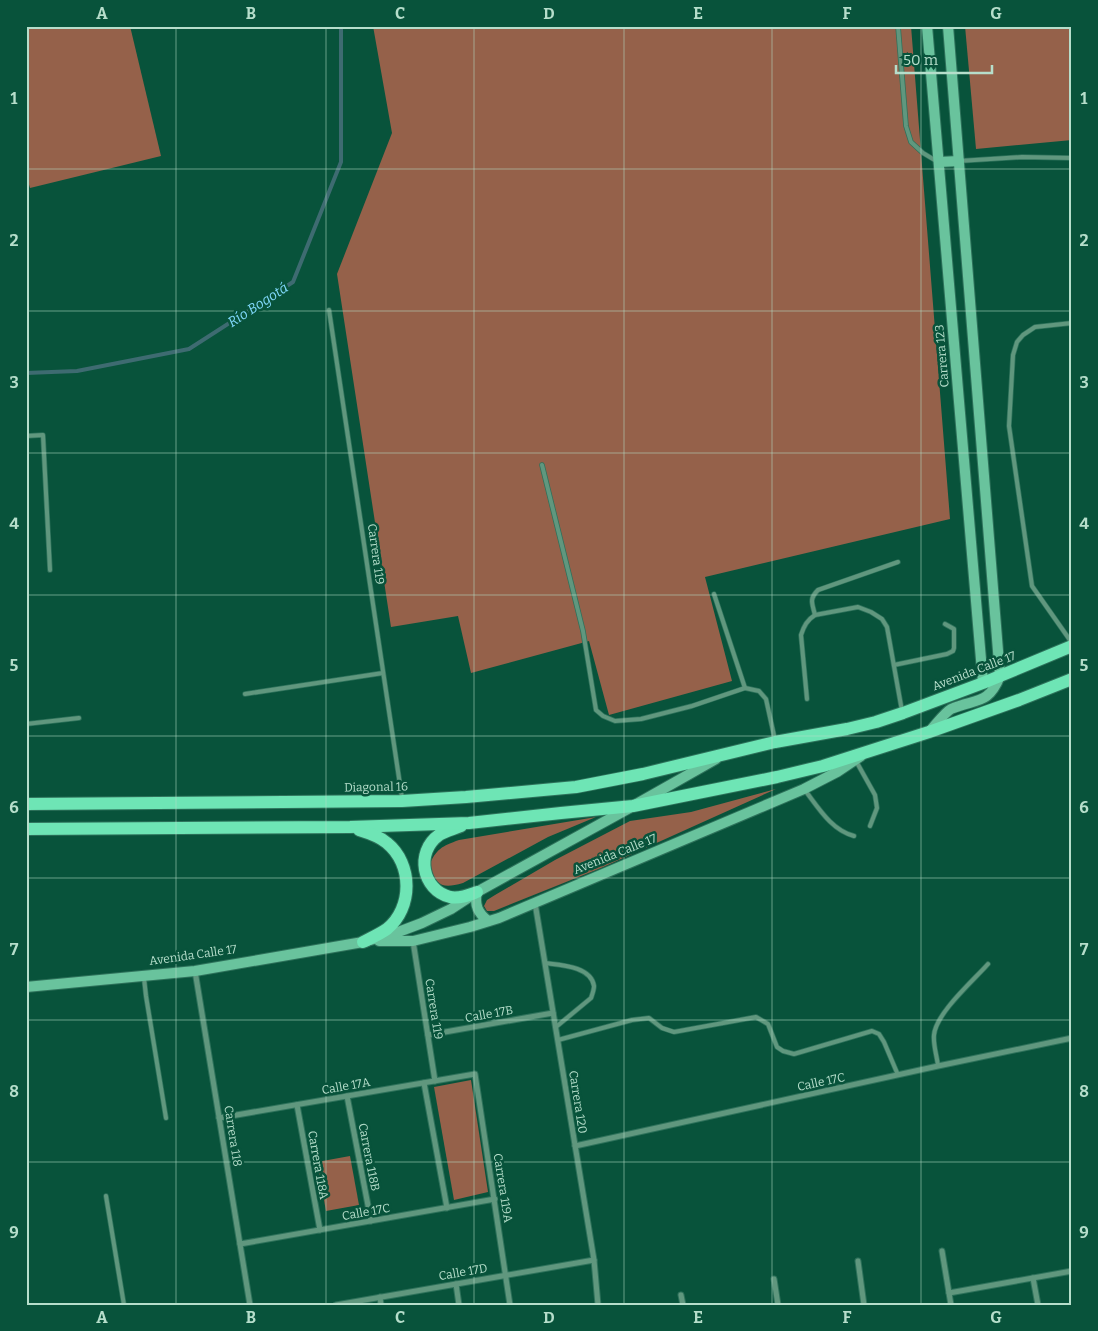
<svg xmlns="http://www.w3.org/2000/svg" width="1098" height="1331" font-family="Bitter,serif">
  <rect width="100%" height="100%" fill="#08533b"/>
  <g fill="#95614a">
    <polygon points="26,26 130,26 161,156 30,188 26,174"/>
    <polygon points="373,26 911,26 950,519 705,577 732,681 609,715 589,641 471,673 458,616 391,627 337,274 392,133"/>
    <polygon points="965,26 1072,26 1072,140 976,149"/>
    <polygon points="776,789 601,868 494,911 487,911 484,906 487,900 495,895 555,860 630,821 691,812"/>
    <path d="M596,817l-48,20 -85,46c-21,6 -26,3 -34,-17 7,-17 13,-20 30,-26z"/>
    <polygon points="471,1080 488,1192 454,1200 434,1087"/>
    <polygon points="350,1156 359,1205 326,1211 317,1162"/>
  </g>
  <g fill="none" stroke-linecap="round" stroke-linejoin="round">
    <polyline stroke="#3e6b71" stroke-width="4" points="26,373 77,371 189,349 293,282 341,162 341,26"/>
    <defs>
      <g id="lane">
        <polyline points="898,26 906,126 911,142 923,153 938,162"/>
        <polyline points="959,161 1022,157 1072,158"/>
        <polyline points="329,310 402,798"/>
        <polyline points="1072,323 1035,327 1023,335 1017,342 1013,355 1009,426 1032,586 1072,643"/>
        <polyline points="26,436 43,435 50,570"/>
        <polyline points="542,465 583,631 596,710 603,716 615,721 641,719 692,706 745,688 759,691 766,699 775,740"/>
        <polyline points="714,594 745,688"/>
        <path d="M815,615c-3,-12 -6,-16 3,-25l80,-28"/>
        <polyline points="894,665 947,654 953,651 954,648 954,629 945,624"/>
        <polyline points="245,694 383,673"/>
        <path d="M807,699l-6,-64c3,-9 6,-15 14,-20l43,-8 13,5 11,7 5,8 15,84"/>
        <polyline points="26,724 79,718"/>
        <polyline points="856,761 875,795 877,808 870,826"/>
        <path d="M804,789c14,18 27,41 50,47"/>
        <path d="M545,963c15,2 46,3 49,23 0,4 -2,9 -3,12l-35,29"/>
        <polyline points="144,978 146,996 166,1118"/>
        <polyline points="558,1040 632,1020 649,1018 662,1028 674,1032 756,1017 768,1024 777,1047 783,1051 794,1054 872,1031 879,1034 884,1042 898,1075"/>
        <path d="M938,1066c-1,-10 -5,-21 -4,-31 2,-22 39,-54 54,-71"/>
        <polyline points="106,1196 124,1305"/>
      </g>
      <g id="street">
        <polyline points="535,903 594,1260 598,1305"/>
        <polyline points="413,941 435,1081"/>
        <polyline points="195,971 250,1305"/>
        <polyline points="428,1035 553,1013"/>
        <polyline points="424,1083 447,1208"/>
        <polyline points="347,1096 371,1221"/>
        <polyline points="297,1105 320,1230"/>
        <polyline points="219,1118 475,1074 510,1305"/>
        <polyline points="575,1146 938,1066 1072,1038"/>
        <polyline points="240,1244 495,1199"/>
        <polyline points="942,1251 951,1305"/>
        <polyline points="858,1261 864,1305"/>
        <polyline points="1033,1278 1038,1305"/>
        <polyline points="774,1279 778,1305"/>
        <polyline points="456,1284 459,1305"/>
        <polyline points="949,1293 1072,1271"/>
        <polyline points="681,1295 683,1305"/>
        <polyline points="380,1297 381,1305"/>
        <polyline points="336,1305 594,1260"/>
      </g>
      <g id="secondary">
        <polyline points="927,26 983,683"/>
        <polyline points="939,162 959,161"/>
        <path d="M929,732c6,-6 15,-19 22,-23 25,-11 37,-3 49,-33l-52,-650"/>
        <path d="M477,892c-3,13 1,21 11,29"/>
        <polyline points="379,941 413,941 470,927 499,918 804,789 837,772 861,756"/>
        <polyline points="26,987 195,971 363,942 393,934 422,923 451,909 477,892 633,806 716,759"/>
      </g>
      <g id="primary">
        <polyline points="26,804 402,801 466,797 576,787 643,774 775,742 847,729 876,722 903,713 983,683 1072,646"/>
        <path d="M461,826c-7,3 -16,5 -22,9 -24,17 -17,55 11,62 10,2 19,-2 27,-5"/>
        <polyline points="26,829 350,827 469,823 561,813 633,806 777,777 823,766 929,732 1019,700 1072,679"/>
        <path d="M359,830c10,3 20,6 28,13 26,21 26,65 0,86 -7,5 -16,9 -24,13"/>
      </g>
    </defs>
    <use href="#lane" stroke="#2e725b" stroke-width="5.5"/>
    <use href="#street" stroke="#2e725b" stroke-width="7"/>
    <use href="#secondary" stroke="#2e725b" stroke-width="12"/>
    <use href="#primary" stroke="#2e725b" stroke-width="14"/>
    <use href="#lane" stroke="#60977e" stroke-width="4"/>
    <use href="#street" stroke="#60977e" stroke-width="5"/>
    <use href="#secondary" stroke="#69c39d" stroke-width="10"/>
    <use href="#primary" stroke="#6ee5b5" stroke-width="12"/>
  </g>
  <path fill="none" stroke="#b6decb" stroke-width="1" stroke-opacity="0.55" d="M176,26v1279M326,26v1279M474,26v1279M624,26v1279M772,26v1279M921,26v1279M26,169h1046M26,311h1046M26,453h1046M26,595h1046M26,736h1046M26,878h1046M26,1020h1046M26,1162h1046"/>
  <g text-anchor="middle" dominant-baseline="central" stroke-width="5" stroke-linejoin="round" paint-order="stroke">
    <g font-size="12" fill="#b6decb" stroke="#08533b">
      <text transform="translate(942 356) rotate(-95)">Carrera 123</text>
      <text transform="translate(376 554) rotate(82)">Carrera 119</text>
      <text transform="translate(974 671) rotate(-21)">Avenida Calle 17</text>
      <text transform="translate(376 787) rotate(-1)">Diagonal 16</text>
      <text transform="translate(615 854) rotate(-22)">Avenida Calle 17</text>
      <text transform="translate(193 955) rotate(-8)">Avenida Calle 17</text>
      <text transform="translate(434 1009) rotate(81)">Carrera 119</text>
      <text transform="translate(489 1014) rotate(-10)">Calle 17B</text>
      <text transform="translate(821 1082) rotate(-12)">Calle 17C</text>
      <text transform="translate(346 1086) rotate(-10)">Calle 17A</text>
      <text transform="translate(578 1102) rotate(81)">Carrera 120</text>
      <text transform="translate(233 1136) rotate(81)">Carrera 118</text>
      <text transform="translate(369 1157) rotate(79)">Carrera 118B</text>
      <text transform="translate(318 1165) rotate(80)">Carrera 118A</text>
      <text transform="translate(503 1188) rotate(81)">Carrera 119A</text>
      <text transform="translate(366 1212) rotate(-10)">Calle 17C</text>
      <text transform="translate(463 1272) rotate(-10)">Calle 17D</text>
    </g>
    <g font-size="14" font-style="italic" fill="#80d9fb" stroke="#08533b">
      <text transform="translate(258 305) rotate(-33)">Río Bogotá</text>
    </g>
  </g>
  <rect width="1098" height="1331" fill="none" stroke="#08533b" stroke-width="55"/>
  <path d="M896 65v8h96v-8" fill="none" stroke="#b6decb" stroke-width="2.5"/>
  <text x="903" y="65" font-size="15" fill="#b6decb" stroke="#08533b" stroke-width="4" paint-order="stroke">50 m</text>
  <rect x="28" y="28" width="1042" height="1276" fill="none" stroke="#b6decb" stroke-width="2"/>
  <g font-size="16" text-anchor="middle" font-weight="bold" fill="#b6decb">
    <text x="102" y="19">A</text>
    <text x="251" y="19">B</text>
    <text x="400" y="19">C</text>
    <text x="549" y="19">D</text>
    <text x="698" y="19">E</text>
    <text x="847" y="19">F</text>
    <text x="996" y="19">G</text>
    <text x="14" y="104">1</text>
    <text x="1084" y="104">1</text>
    <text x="14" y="246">2</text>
    <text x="1084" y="246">2</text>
    <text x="14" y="388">3</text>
    <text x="1084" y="388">3</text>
    <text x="14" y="529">4</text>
    <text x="1084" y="529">4</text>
    <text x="14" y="671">5</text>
    <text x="1084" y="671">5</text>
    <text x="14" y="813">6</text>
    <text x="1084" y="813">6</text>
    <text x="14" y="955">7</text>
    <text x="1084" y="955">7</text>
    <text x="14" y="1097">8</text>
    <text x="1084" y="1097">8</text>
    <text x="14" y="1238">9</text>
    <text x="1084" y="1238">9</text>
    <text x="102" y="1323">A</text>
    <text x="251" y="1323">B</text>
    <text x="400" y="1323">C</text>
    <text x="549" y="1323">D</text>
    <text x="698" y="1323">E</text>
    <text x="847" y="1323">F</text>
    <text x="996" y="1323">G</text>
  </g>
</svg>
